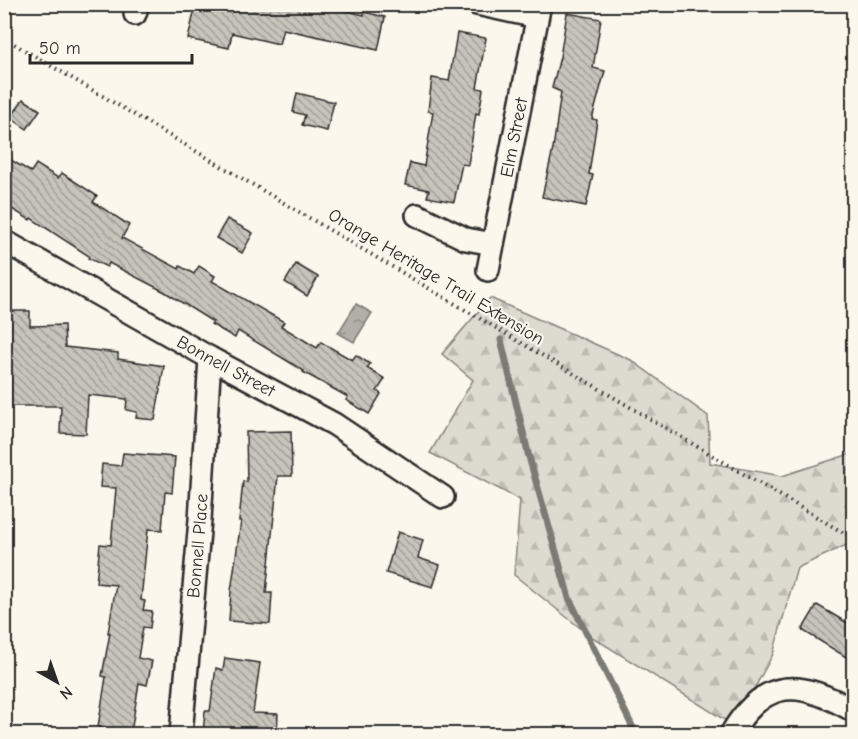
<svg xmlns="http://www.w3.org/2000/svg" width="858" height="739" font-family="'Comic Neue',sans-serif">
  <defs>
    <pattern id="forest-firs" width="22" height="20" patternUnits="userSpaceOnUse" patternTransform="scale(1.5)"><rect width="22" height="20" fill="#dddad0"/><path d="M5 1l3.5 6h-7zM16 11l3.5 6h-7z" fill="#bebbb3"/></pattern>
    <pattern id="water-ripples" width="26" height="14" patternUnits="userSpaceOnUse" patternTransform="scale(1.5)"><rect width="26" height="14" fill="#b1afa7"/><path d="M2 4q2-2 4 0t4 0M15 11q2-2 4 0t4 0" fill="none" stroke="#908f88"/></pattern>
    <pattern id="building-back-hatch" width="6" height="6" patternUnits="userSpaceOnUse" patternTransform="scale(1.5)"><rect width="6" height="6" fill="#c7c4bc"/><path d="M-1 5l2 2M0 0l6 6M5-1l2 2" fill="none" stroke="#a29f99"/></pattern>
  </defs>
  <rect width="100%" height="100%" fill="#fbf7ec"/>
  <filter id="ink" filterUnits="userSpaceOnUse"><feTurbulence type="fractalNoise" baseFrequency=".0167" numOctaves="2"/><feDisplacementMap in="SourceGraphic" scale="12" xChannelSelector="R" yChannelSelector="G"/><feConvolveMatrix kernelMatrix="1 2 1 2 8 2 1 2 1" color-interpolation-filters="sRGB"/></filter>
  <g filter="url(#ink)">
    <polygon fill="url(#forest-firs)" stroke="#84827e" stroke-width="1.5" points="490,298 631,360 708,416 710,463 782,476 853,453 853,542 797,568 773,654 734,726 589,635 514,575 520,500 430,453 473,380 442,354"/>
    <polygon fill="url(#water-ripples)" stroke="#7b7a75" stroke-width="1.5" points="356,304 372,313 354,342 338,333"/>
    <g fill="none" stroke-linecap="round" stroke-linejoin="round">
      <polyline stroke="#7b7a75" stroke-width="7" points="501,340 528,453 569,598 636,734"/>
    </g>
    <g fill="url(#building-back-hatch)" stroke="#2b2b2b" stroke-width="1.5">
      <polygon points="196,4 318,4 364,15 364,12 385,17 378,50 283,29 279,44 232,33 229,48 188,39"/>
      <polygon points="567,13 601,19 593,68 605,71 592,119 597,120 589,174 593,175 586,206 542,197 553,149 561,92 552,88 560,57"/>
      <polygon points="457,33 486,38 477,88 483,89 479,114 476,113 468,165 462,164 454,202 427,197 429,190 405,185 410,163 424,166 433,112 428,111 432,78 449,81"/>
      <polygon points="297,93 334,102 327,131 302,125 305,115 293,112"/>
      <polygon points="23,99 40,110 27,129 11,118"/>
      <polygon points="4,156 31,172 36,164 58,178 62,173 97,196 93,202 129,225 122,238 179,269 180,266 194,274 199,266 215,276 212,281 284,322 281,326 317,348 321,342 352,360 356,355 370,364 367,368 385,379 377,391 381,394 369,414 346,400 348,397 303,372 304,371 238,331 235,338 211,324 213,322 165,292 109,263 107,267 88,258 89,256 31,218 30,220 4,204"/>
      <polygon points="227,219 253,233 242,253 216,238"/>
      <polygon points="296,264 318,277 307,296 285,282"/>
      <polygon points="6,311 30,311 30,326 64,325 65,347 118,353 118,359 164,366 155,420 136,418 137,412 126,410 127,399 88,395 86,434 60,433 61,406 8,406"/>
      <polygon points="291,431 292,476 278,476 266,593 272,593 270,624 229,621 231,591 241,521 239,521 243,481 247,482 246,432"/>
      <polygon points="123,453 175,457 172,493 165,492 162,530 148,529 141,600 145,601 143,610 152,611 150,628 143,627 138,658 152,661 147,685 139,683 131,733 98,727 106,677 102,676 110,633 108,633 116,585 96,583 100,544 111,545 116,488 100,487 102,464 121,466"/>
      <polygon points="398,532 423,540 418,558 440,565 433,587 386,573"/>
      <polygon points="817,605 854,627 854,645 846,657 802,630"/>
      <polygon points="225,658 260,663 253,713 278,714 277,733 237,731 237,735 203,735 205,711 210,711 216,668 223,670"/>
    </g>
    <g fill="none" stroke-linecap="round" stroke-linejoin="round">
      <defs>
        <g id="minor">
          <polyline points="477,4 537,17"/>
          <polyline points="135,14 138,4"/>
          <polyline points="417,215 466,239 493,244"/>
          <path id="s1" d="M4,241l206,117 124,66 109,73"/>
          <path id="s2" d="M488,270l52,-266"/>
          <path id="s3" d="M181,734l19,-214 10,-162"/>
          <path d="M731,734c34,-58 69,-54 123,-23"/>
        </g>
      </defs>
      <use href="#minor" stroke="#2b2b2b" stroke-width="26"/>
      <polyline stroke="#2b2b2b" stroke-width="4" stroke-dasharray="1.5 4.5" stroke-linecap="butt" points="4,38 854,539"/>
      <use href="#minor" stroke="#fbf7ec" stroke-width="21"/>
    </g>
  </g>
  <g text-anchor="middle" dominant-baseline="central" stroke-width="4.5" stroke-linejoin="round" paint-order="stroke">
    <g font-size="18" fill="#2b2b2b" stroke="#fbf7ec">
      <text stroke="none"><textPath href="#s2" startOffset="135">Elm Street</textPath></text>
      <text transform="translate(436 277) rotate(31)">Orange Heritage Trail Extension</text>
      <text stroke="none"><textPath href="#s1" startOffset="255">Bonnell Street</textPath></text>
      <text stroke="none"><textPath href="#s3" startOffset="189">Bonnell Place</textPath></text>
    </g>
  </g>
  <rect width="858" height="739" fill="none" stroke="#fbf7ec" stroke-width="24"/>
  <rect x="12" y="12" width="834" height="715" fill="none" stroke="#2b2b2b" stroke-width="2" filter="url(#ink)"/>
  <g transform="translate(57 682) rotate(140)" stroke="#fbf7ec" stroke-width="4.5" paint-order="stroke">
  <path d="M0-4.5L10 22L0 15L-10 22Z" fill="#2b2b2b"/>
  <text y="-9" font-size="16" font-weight="bold" text-anchor="middle" fill="#2b2b2b">N</text>
  </g>
  <path d="M30 54v9h162v-9" fill="none" stroke="#2b2b2b" stroke-width="3"/>
  <text x="39" y="54" font-size="18" fill="#2b2b2b" stroke="#fbf7ec" stroke-width="4.5" paint-order="stroke">50 m</text>
</svg>
